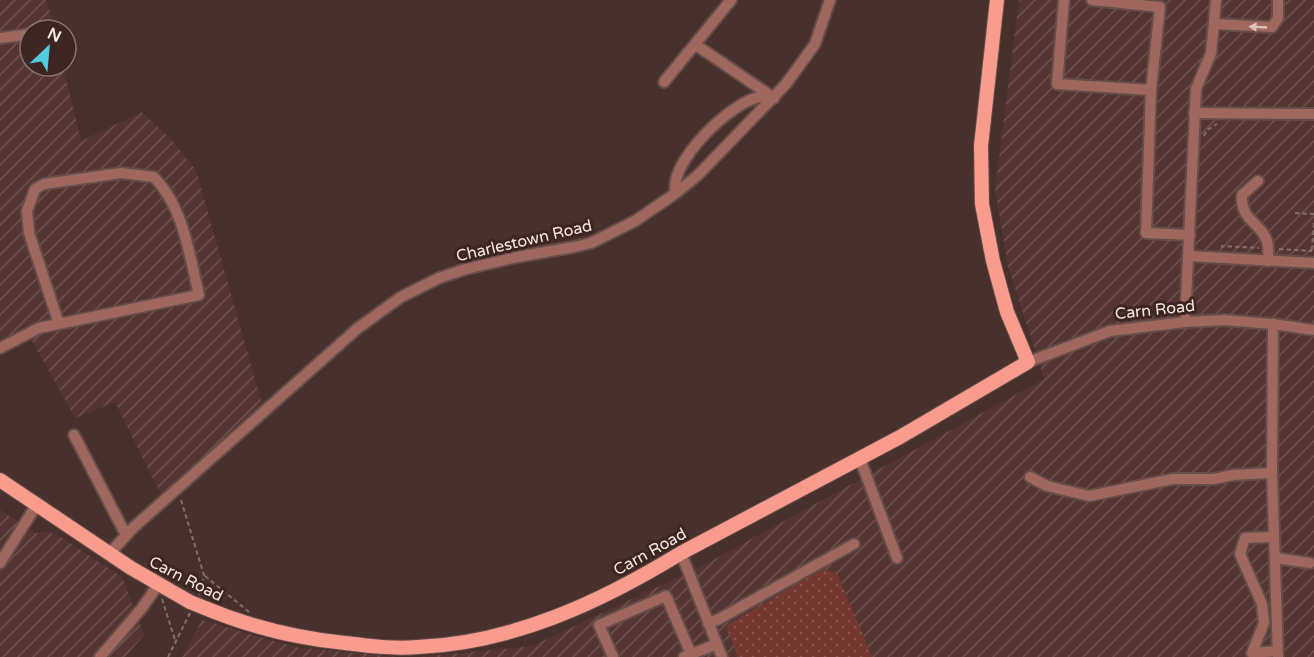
<svg xmlns="http://www.w3.org/2000/svg" width="1314" height="657" font-family="'Varela Round',sans-serif">
  <defs>
    <pattern id="industrial-furrows" width="10" height="10" patternUnits="userSpaceOnUse" patternTransform="scale(1.5)"><rect width="10" height="10" fill="#553531"/><path d="M-1 1l2-2M0 10L10 0M9 11l2-2" fill="none" stroke="#6e524f"/></pattern>
    <pattern id="grass-dots" width="8" height="8" patternUnits="userSpaceOnUse" patternTransform="scale(1.5)"><rect width="8" height="8" fill="#73372f"/><path d="M2 2h.1M6 6h.1" fill="none" stroke="#88544d" stroke-width="1.8" stroke-linecap="round"/></pattern>
  </defs>
  <rect width="100%" height="100%" fill="#48302c"/>
  <g fill="url(#industrial-furrows)">
    <polygon points="0,0 46,0 56,30 30,30 30,66 63,66 81,141 142,112 171,139 196,170 262,404 161,495 115,402 75,418 30,337 0,354"/>
    <polygon points="1019,0 1314,0 1314,657 420,657 532,646 700,567 1044,379 1008,266 995,190"/>
    <polygon points="0,510 36,533 49,532 64,539 122,577 144,635 125,657 0,657"/>
    <polygon points="202,620 295,647 397,657 182,657"/>
  </g>
  <polygon fill="url(#grass-dots)" points="822,569 837,573 872,657 738,657 726,626"/>
  <g fill="none" stroke-linecap="round" stroke-linejoin="round">
    <defs>
      <g id="minor">
        <polyline points="1064,0 1057,84 1151,90"/>
        <polyline points="1092,0 1160,7 1151,90 1146,233 1190,235"/>
        <polyline points="1215,24 1272,27 1278,18 1278,0"/>
        <polyline points="0,38 30,34"/>
        <polyline points="696,45 771,96"/>
        <polyline points="664,82 731,0"/>
        <polyline points="1194,113 1314,114"/>
        <path d="M1258,181l-16,14c-2,26 19,27 25,46 2,6 1,14 1,20"/>
        <path d="M676,193c-9,-30 56,-92 84,-96 4,-1 9,0 14,1"/>
        <polyline points="1189,256 1314,263"/>
        <polyline points="1185,322 1196,89 1211,53 1216,0"/>
        <polyline points="1273,324 1272,473 1278,657"/>
        <path d="M0,348l39,-20 160,-33c-10,-41 -15,-87 -45,-118l-33,-4 -77,11 -9,5 -8,22 2,22 30,91"/>
        <polyline points="1028,362 1110,331 1185,322 1224,320 1273,324 1314,330"/>
        <polyline points="74,435 126,535"/>
        <polyline points="860,459 897,558"/>
        <polyline points="1030,477 1047,486 1089,496 1173,479 1214,479 1233,475 1272,473"/>
        <polyline points="1274,537 1245,538 1240,554 1262,604 1264,623 1252,653 1277,651"/>
        <polyline points="681,553 722,657"/>
        <polyline points="109,554 134,527 358,328 401,297 439,278 466,269 517,257 574,247 591,243 635,221 676,193 698,175 786,84 815,44 830,0"/>
        <polyline points="1275,558 1310,563"/>
        <polyline points="0,563 37,504"/>
        <polyline points="708,623 719,619 854,544"/>
        <polyline points="100,657 142,608 158,585"/>
        <polyline points="613,657 599,625 666,596 691,654"/>
        <polyline points="684,657 717,644"/>
      </g>
      <g id="major">
        <polyline points="0,480 131,568 190,602"/>
        <path d="M200,606c47,20 94,32 145,37 24,3 49,6 73,4 95,-4 183,-45 263,-94l219,-116 128,-75 -21,-50 -14,-51 -11,-57 -1,-58 16,-146"/>
      </g>
    </defs>
    <use href="#minor" stroke="#644d4a" stroke-width="14"/>
    <use href="#major" stroke="#644d4a" stroke-width="16"/>
    <g stroke="#836e6a" stroke-width="2" stroke-dasharray="4.5 3" stroke-linecap="butt">
      <polyline points="1204,136 1207,130 1217,124"/>
      <polyline points="1295,213 1314,214"/>
      <polyline points="1222,248 1222,246 1259,248"/>
      <polyline points="1279,249 1312,251"/>
      <polyline points="1312,250 1314,221"/>
      <polyline points="181,500 204,575 199,595"/>
      <polyline points="205,576 249,612"/>
      <polyline points="162,599 176,643"/>
      <polyline points="168,657 190,613"/>
    </g>
    <use href="#minor" stroke="#a0675e" stroke-width="10"/>
    <use href="#major" stroke="#f99c8e" stroke-width="14"/>
    <defs>
      <polyline id="major-bridge" points="190,602 200,606"/>
    </defs>
    <use href="#major-bridge" stroke="#644d4a" stroke-width="16" stroke-linecap="butt"/>
    <use href="#major-bridge" stroke="#f99c8e" stroke-width="14"/>
  </g>
  <defs><path id="oneway-solid" d="M-6-.8H1V-3.2L6.5 0L1 3.2V.8H-6Z" transform="scale(1.5)"/></defs>
  <use fill="#dec1bc" href="#oneway-solid" transform="translate(1258 27) rotate(-177)"/>
  <g text-anchor="middle" dominant-baseline="central" stroke-width="6" stroke-linejoin="round" paint-order="stroke">
    <g font-size="16" fill="#f8e8e5" stroke="#3d2622">
      <text transform="translate(524 241) rotate(-13)">Charlestown Road</text>
      <text transform="translate(1155 310) rotate(-6)">Carn Road</text>
      <text transform="translate(650 552) rotate(-29)">Carn Road</text>
      <text transform="translate(186 579) rotate(27)">Carn Road</text>
    </g>
  </g>
  <g transform="translate(48 48) rotate(26)"><circle r="28" fill="#3d2622" stroke="#887470" stroke-width="1.5"/>
  <path d="M0-4.5L10 22L0 15L-10 22Z" fill="#54cadd"/>
  <text y="-9" font-size="16" font-weight="bold" text-anchor="middle" fill="#f8e8e5">N</text>
  </g>
</svg>
